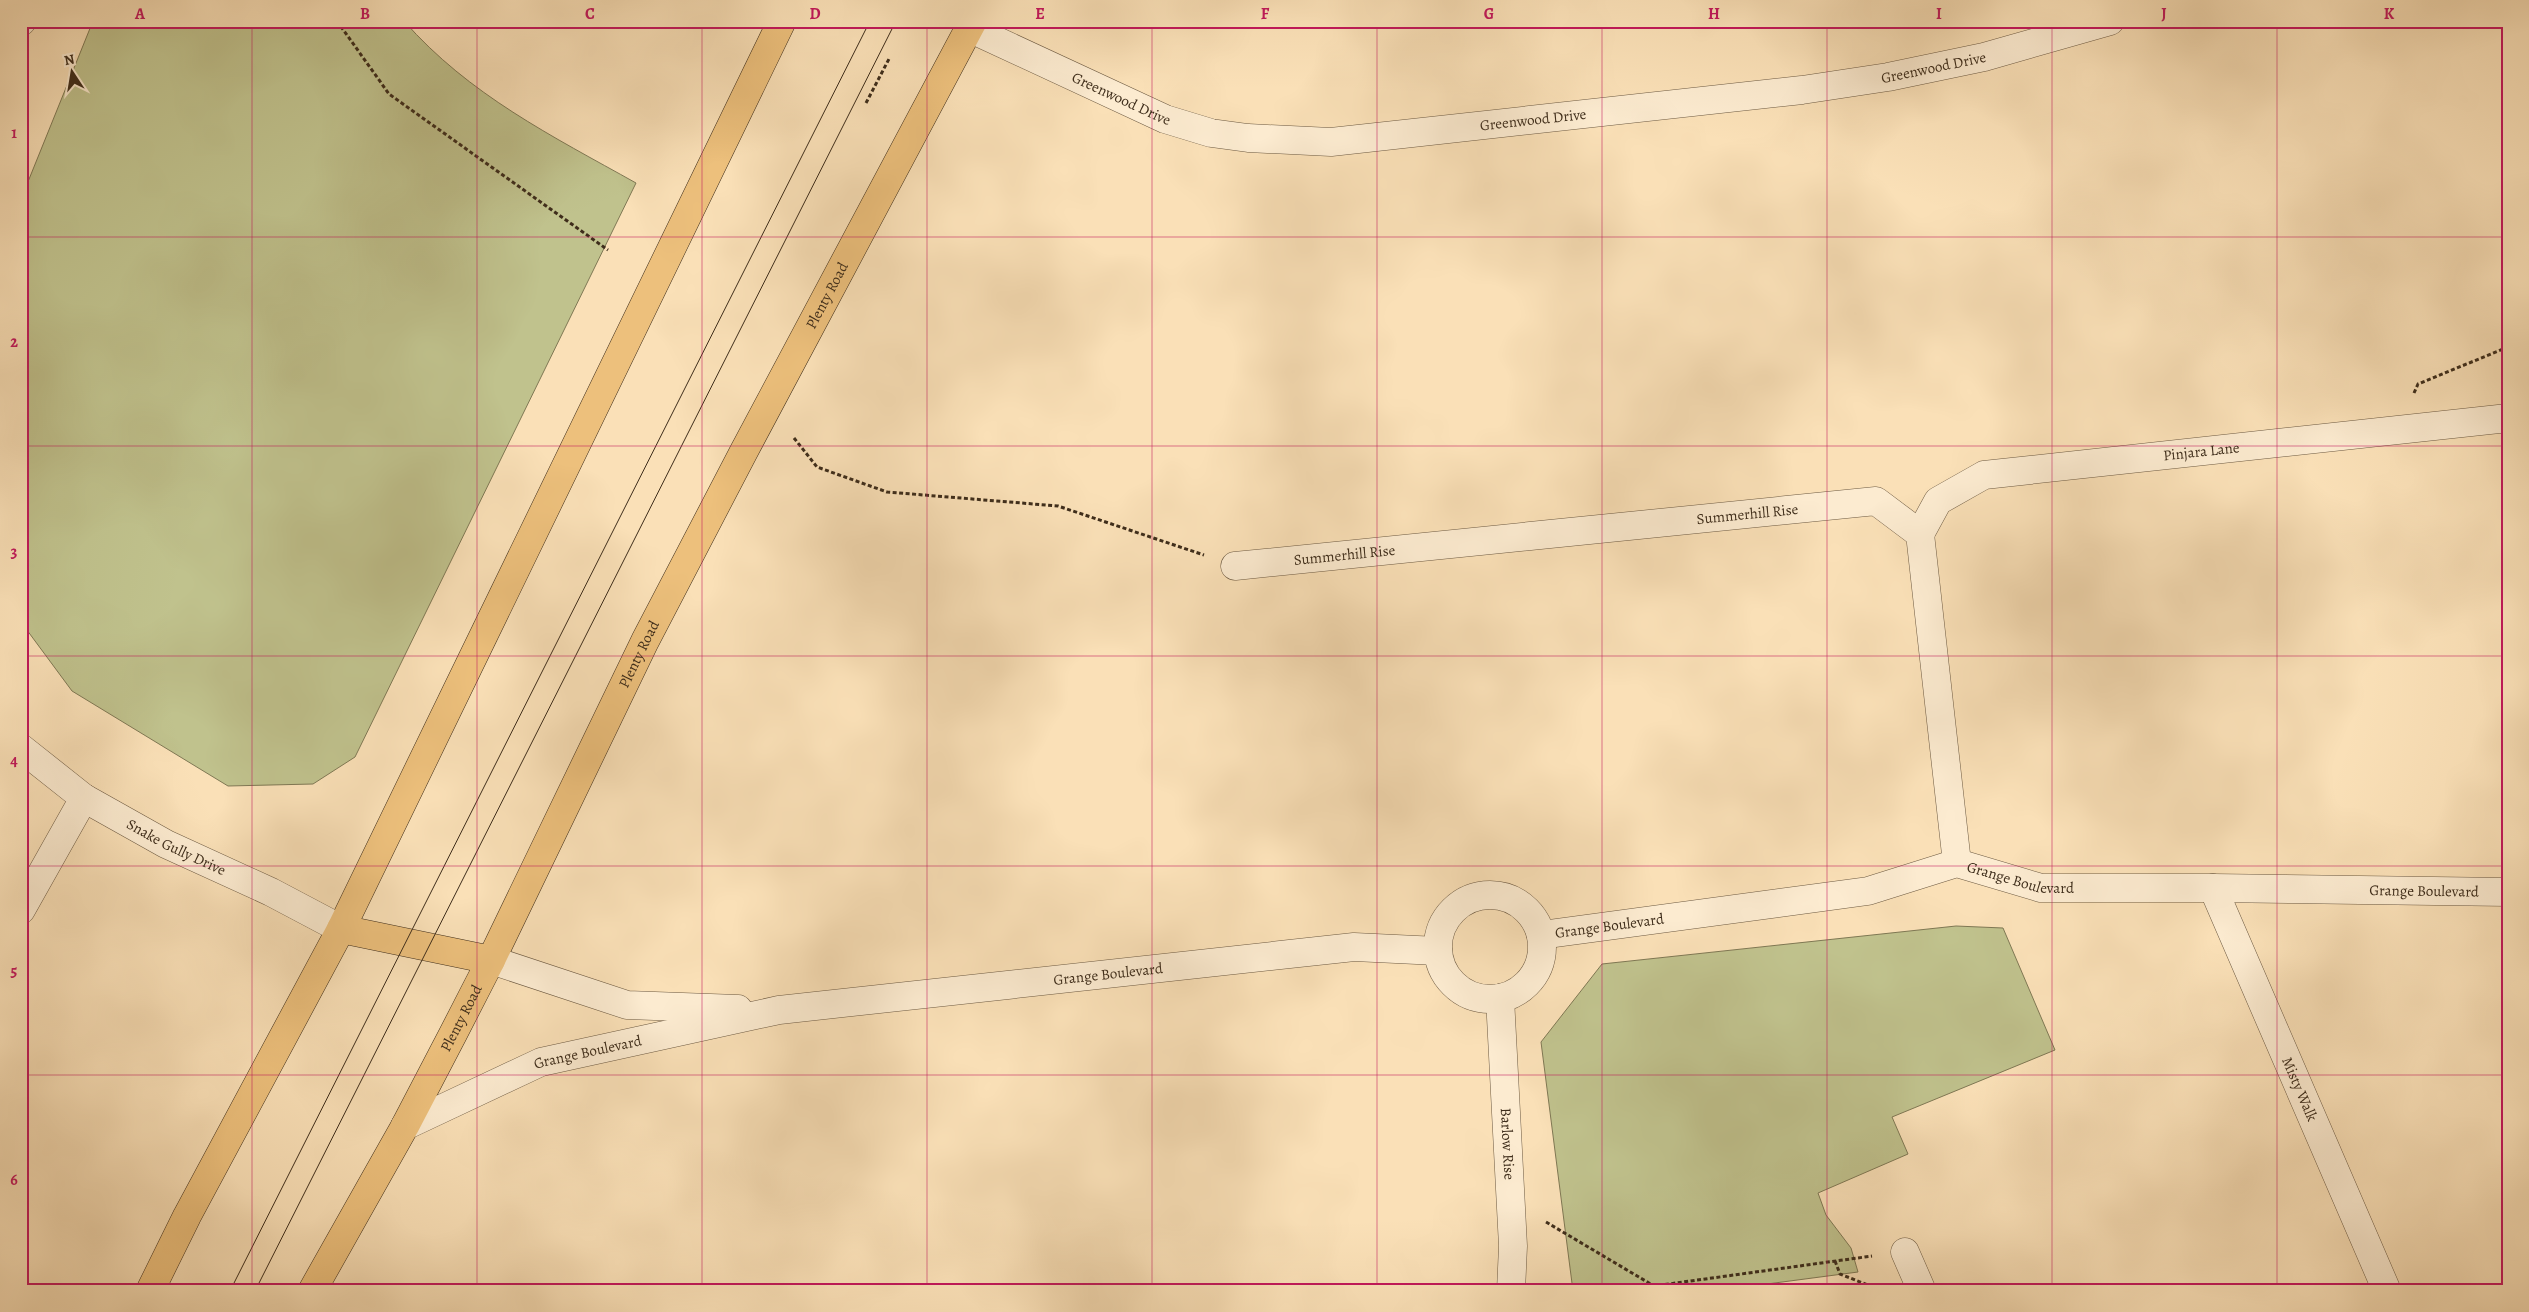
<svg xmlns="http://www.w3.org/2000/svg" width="2529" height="1312" font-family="Alegreya,serif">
  <rect width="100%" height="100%" fill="#fae0b7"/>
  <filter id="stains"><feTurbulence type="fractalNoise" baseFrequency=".004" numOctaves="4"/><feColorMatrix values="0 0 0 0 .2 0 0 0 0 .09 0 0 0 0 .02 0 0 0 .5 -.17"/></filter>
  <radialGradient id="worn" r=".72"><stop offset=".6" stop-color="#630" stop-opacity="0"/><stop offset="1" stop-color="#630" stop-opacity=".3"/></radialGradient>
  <g fill="#c0c28d" stroke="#7f7854">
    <path d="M93,21h311c65,74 148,115 232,162l-281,574 -42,27 -85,2 -156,-95 -51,-69v-423z"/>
    <polygon points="1956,926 2003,928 2055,1050 1892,1117 1908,1154 1818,1193 1826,1215 1851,1248 1858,1272 1714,1291 1573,1291 1541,1042 1602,964"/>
  </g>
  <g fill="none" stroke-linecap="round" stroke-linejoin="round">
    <defs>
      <g id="minor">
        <polyline points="21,22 22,21"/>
        <path id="s1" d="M969,28l196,91 46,14 37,5 83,4 471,-52 86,-13 96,-20 126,-36"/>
        <path id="s2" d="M1920,534l18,-33 46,-26 524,-57"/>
        <path id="s3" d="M1235,566l641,-65 44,33 37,329"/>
        <path id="s4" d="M21,748l63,50 82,46 105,48 70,37"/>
        <path id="s5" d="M2213,888l174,403"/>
        <circle cx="1490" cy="947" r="52"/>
        <polyline points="21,910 84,798"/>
        <path id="s6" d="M1541,935l327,-44 89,-28 84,25h172l295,4"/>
        <polyline points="491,960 627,1005 738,1009"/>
        <path id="s7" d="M1500,998l13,248 -2,45"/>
        <path id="s8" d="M405,1126l136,-64 238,-52 575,-63 84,4"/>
        <polyline points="1905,1252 1922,1291"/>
      </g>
      <g id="highway">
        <polyline points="341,929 491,960"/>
        <polyline points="150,1291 187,1216 341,929 782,21"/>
        <path id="s9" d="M312,1291l93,-165 48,-92 38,-74 154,-319 98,-188 230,-432"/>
      </g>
    </defs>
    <use href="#minor" stroke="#6d5a42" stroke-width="29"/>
    <use href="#highway" stroke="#3e2d1b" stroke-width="29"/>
    <g stroke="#3e2d1b" stroke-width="3" stroke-dasharray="4 2.5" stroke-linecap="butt">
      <polyline points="337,21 389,94 608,250"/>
      <polyline points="866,103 890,57"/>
      <polyline points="2414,393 2418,384 2508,347"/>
      <polyline points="794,438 817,467 887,492 1058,506 1204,555"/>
      <polyline points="1546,1222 1654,1286 1872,1256"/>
      <polyline points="1835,1261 1840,1274 1883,1291"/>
    </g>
    <use href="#minor" stroke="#fcebd0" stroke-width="28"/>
    <use href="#highway" stroke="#edc07c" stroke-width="28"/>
    <g stroke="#3e2d1b" stroke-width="1">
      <polyline points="230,1291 870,21"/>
      <polyline points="255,1291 896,21"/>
    </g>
  </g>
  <path fill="none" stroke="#c2185b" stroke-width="1" stroke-opacity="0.55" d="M252,21v1270M477,21v1270M702,21v1270M927,21v1270M1152,21v1270M1377,21v1270M1602,21v1270M1827,21v1270M2052,21v1270M2277,21v1270M21,237h2487M21,446h2487M21,656h2487M21,866h2487M21,1075h2487"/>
  <g text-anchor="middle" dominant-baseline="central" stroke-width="4" stroke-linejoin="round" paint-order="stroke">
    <g font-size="15" fill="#3e2d1b" stroke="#fcebd0">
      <text stroke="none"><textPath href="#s1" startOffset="992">Greenwood Drive</textPath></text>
      <text stroke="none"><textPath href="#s1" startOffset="168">Greenwood Drive</textPath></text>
      <text stroke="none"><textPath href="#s1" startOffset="588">Greenwood Drive</textPath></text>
      <text stroke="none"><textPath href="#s9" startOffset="1121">Plenty Road</textPath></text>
      <text stroke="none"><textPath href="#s2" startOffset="309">Pinjara Lane</textPath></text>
      <text stroke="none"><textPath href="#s3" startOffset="515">Summerhill Rise</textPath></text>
      <text stroke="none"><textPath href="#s3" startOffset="110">Summerhill Rise</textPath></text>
      <text stroke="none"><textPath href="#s9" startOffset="716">Plenty Road</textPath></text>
      <text stroke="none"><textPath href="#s4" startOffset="185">Snake Gully Drive</textPath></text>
      <text stroke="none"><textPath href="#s6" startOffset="489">Grange Boulevard</textPath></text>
      <text stroke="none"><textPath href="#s6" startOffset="894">Grange Boulevard</textPath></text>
      <text stroke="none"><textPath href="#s6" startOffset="69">Grange Boulevard</textPath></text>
      <text stroke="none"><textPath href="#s8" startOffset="725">Grange Boulevard</textPath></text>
      <text stroke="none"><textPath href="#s9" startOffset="311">Plenty Road</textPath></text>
      <text stroke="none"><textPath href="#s8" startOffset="198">Grange Boulevard</textPath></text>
      <text stroke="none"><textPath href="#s5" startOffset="219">Misty Walk</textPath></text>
      <text stroke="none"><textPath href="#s7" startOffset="146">Barlow Rise</textPath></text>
    </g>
  </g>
  <rect width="2529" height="1312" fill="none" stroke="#fae0b7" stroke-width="55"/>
  <g transform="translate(72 72) rotate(348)" stroke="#fcebd0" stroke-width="4" paint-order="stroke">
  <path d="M0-4L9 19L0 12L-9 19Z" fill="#3e2d1b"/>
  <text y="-8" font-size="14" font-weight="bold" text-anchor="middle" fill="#3e2d1b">N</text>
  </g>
  <rect x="28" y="28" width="2474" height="1256" fill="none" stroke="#c2185b" stroke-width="2"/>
  <g font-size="16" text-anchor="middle" font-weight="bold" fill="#c2185b">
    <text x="140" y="19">A</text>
    <text x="365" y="19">B</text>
    <text x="590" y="19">C</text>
    <text x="815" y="19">D</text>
    <text x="1040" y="19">E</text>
    <text x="1265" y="19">F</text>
    <text x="1489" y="19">G</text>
    <text x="1714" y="19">H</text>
    <text x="1939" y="19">I</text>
    <text x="2164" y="19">J</text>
    <text x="2389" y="19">K</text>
    <text x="14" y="138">1</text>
    <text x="14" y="347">2</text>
    <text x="14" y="557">3</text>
    <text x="14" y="766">4</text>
    <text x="14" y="976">5</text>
    <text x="14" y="1185">6</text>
  </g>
  <rect width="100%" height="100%" filter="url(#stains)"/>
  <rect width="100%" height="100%" fill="url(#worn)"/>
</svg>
